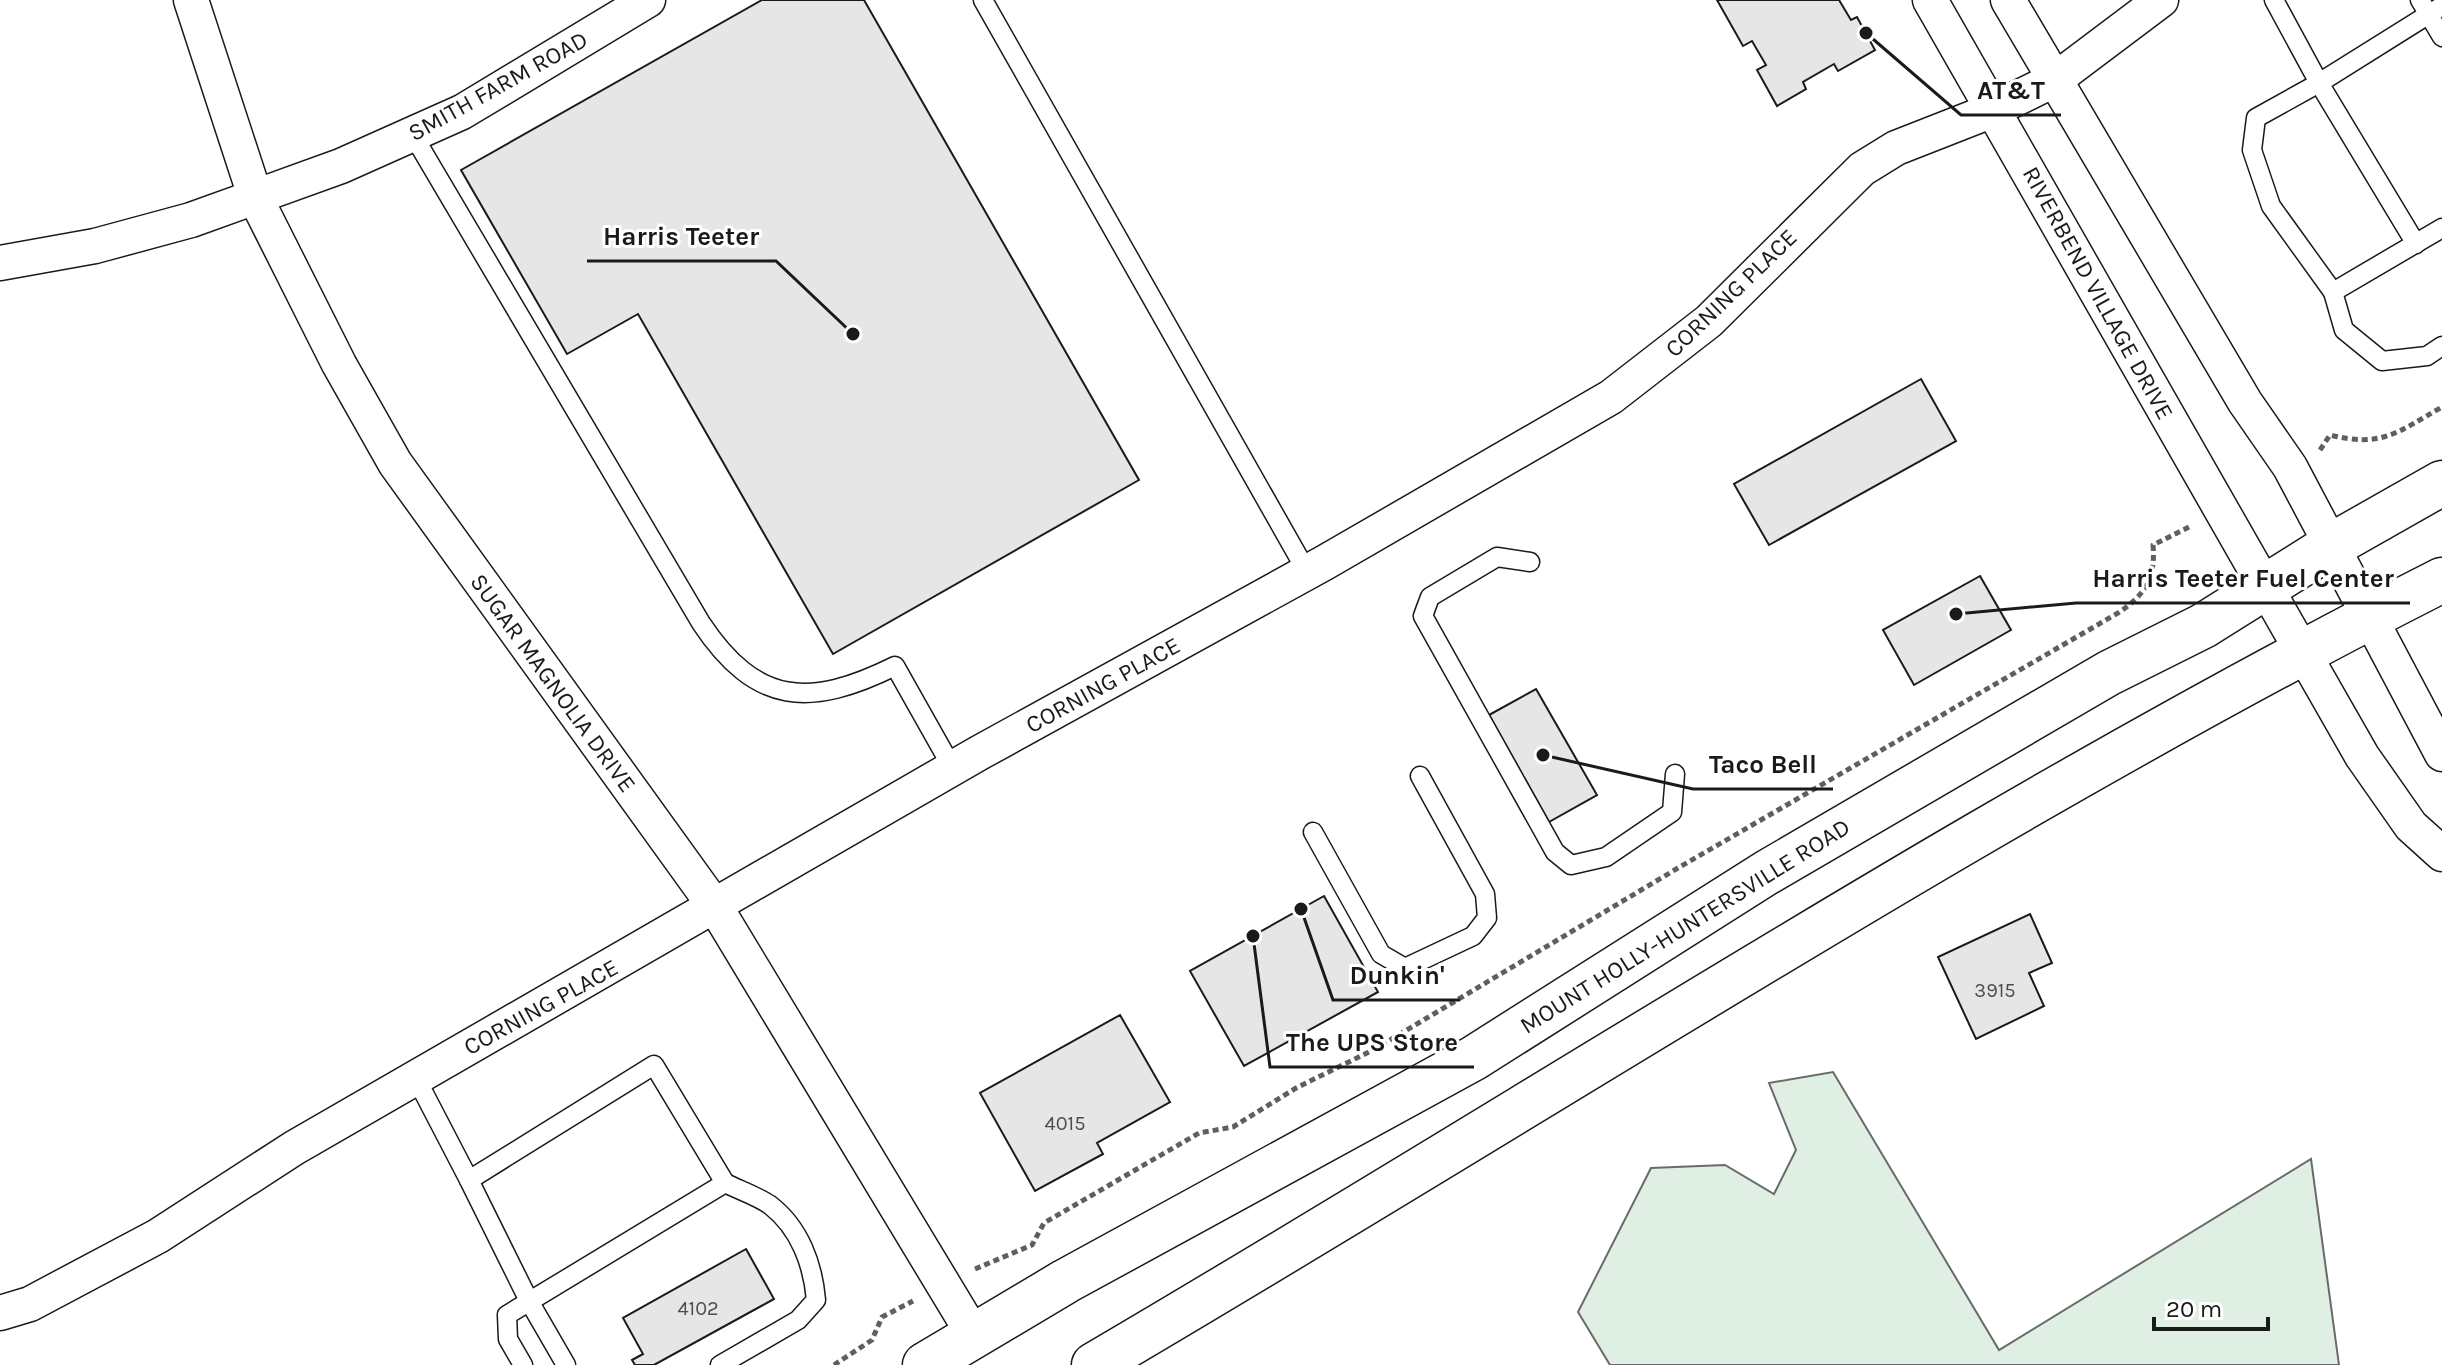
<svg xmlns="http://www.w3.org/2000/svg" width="2442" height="1365" font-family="Karla,sans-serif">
  <rect width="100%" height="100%" fill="#fff"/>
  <polygon fill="#e0efe3" stroke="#6a6a6a" stroke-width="2" points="1833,1072 1999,1350 2311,1159 2339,1365 1610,1365 1578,1312 1651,1168 1725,1165 1774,1194 1796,1150 1769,1083"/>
  <g fill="#e6e6e6" stroke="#1a1a1a" stroke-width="2">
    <polygon points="762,0 864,0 1139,480 833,654 638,314 567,354 461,170"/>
    <polygon points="1717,0 1839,0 1851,20 1857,17 1875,50 1838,71 1834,64 1803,82 1806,89 1777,106 1757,70 1766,65 1752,41 1743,46"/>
    <polygon points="1921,379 1956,441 1769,545 1734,484"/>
    <polygon points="1980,576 2011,630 1914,685 1883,630"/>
    <polygon points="1536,689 1597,795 1549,822 1489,715"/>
    <polygon points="1324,896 1378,992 1244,1066 1190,971"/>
    <polygon points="2030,914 2052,963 2029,973 2044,1006 1976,1039 1938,957"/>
    <polygon points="1120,1015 1170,1102 1097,1143 1103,1154 1035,1191 980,1093"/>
    <polygon points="746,1249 774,1299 654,1365 635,1365 632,1360 643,1354 623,1318"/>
  </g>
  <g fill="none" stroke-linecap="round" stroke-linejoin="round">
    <defs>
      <g id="lane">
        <polyline points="983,0 1307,572"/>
        <polyline points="2274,0 2319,83 2256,118 2252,150 2271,206 2333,292 2442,228"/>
        <polyline points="2420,0 2442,37"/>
        <path d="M413,135l288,488c55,83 109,85 194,43l58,103"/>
        <polyline points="2416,244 2319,83 2442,6"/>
        <polyline points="2333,292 2344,330 2382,361 2427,356 2442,346"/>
        <polyline points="1530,562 1497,557 1430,597 1423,616 1555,852 1571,865 1606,857 1672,812 1675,774"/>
        <polyline points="1313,832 1381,954 1405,968 1473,936 1487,918 1485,894 1420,776"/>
        <polyline points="416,1078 469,1180 654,1065 725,1183 507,1315 508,1339 523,1365"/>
        <polyline points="469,1180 529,1301 566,1365"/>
        <path d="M720,1365l78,-45 18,-20c-3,-35 -16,-72 -46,-95 -13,-9 -31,-15 -45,-22"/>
      </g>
      <g id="street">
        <polyline points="191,0 256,199 339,364 395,463 716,908 975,1337"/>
        <polyline points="1930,0 2362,756 2411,826 2442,854"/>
        <polyline points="2008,0 2245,402 2290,467 2442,754"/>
        <polyline points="0,263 95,246 191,220 341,166 462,112 648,0"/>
        <polyline points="0,1313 30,1304 158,1236 294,1148 979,753 1324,563 1611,397 1709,321 1862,169 1896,148 1993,110 2056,79 2161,0"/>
      </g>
      <g id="secondary">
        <polyline points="925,1365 1066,1281 1474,1058 1766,873 2109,673 2203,626 2329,547 2442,483"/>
        <path d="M1094,1365c449,-263 884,-550 1348,-785"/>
      </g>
    </defs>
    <use href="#lane" stroke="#1a1a1a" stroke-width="21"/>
    <use href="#street" stroke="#1a1a1a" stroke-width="37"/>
    <use href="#secondary" stroke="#1a1a1a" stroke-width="47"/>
    <g stroke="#5f5f5f" stroke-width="5" stroke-dasharray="6 4" stroke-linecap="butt">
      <path d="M2320,450l10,-15c52,13 68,-3 112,-28"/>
      <path d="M975,1269l57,-24 12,-22 155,-90 34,-6 63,-39 79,-39 303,-181 440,-255c27,-18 38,-35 35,-68l38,-19"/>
      <polyline points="834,1365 872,1340 882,1317 913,1301"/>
    </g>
    <use href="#lane" stroke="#fff" stroke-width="18"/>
    <use href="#street" stroke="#fff" stroke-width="34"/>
    <use href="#secondary" stroke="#fff" stroke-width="44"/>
  </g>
  <g text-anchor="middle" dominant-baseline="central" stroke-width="6" stroke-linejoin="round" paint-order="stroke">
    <g font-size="20" fill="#4d4d4d">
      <text x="1995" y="990">3915</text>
      <text x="1065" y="1123">4015</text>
      <text x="698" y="1308">4102</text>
    </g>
    <g font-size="24" fill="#1a1a1a" stroke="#fff">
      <text transform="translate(498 86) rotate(-29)">SMITH FARM ROAD</text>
      <text transform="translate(1731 293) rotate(-44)">CORNING PLACE</text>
      <text transform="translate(2098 293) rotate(61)">RIVERBEND VILLAGE DRIVE</text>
      <text transform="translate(553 683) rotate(54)">SUGAR MAGNOLIA DRIVE</text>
      <text transform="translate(1103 685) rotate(-29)">CORNING PLACE</text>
      <text transform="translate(1685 926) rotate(-32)">MOUNT HOLLY-HUNTERSVILLE ROAD</text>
      <text transform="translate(541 1007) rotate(-29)">CORNING PLACE</text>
    </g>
  </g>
  <path fill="none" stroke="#1a1a1a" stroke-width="3" d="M1866 33L1961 115H2061M853 334L776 261H587M1956 614L2076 603H2410M1543 755L1693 789H1833M1301 909L1333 1000H1460M1253 936L1270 1067H1474"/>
  <g fill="#1a1a1a" stroke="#fff" stroke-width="3">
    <circle cx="1866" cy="33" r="8"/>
    <circle cx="853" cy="334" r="8"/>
    <circle cx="1956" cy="614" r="8"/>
    <circle cx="1543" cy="755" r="8"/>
    <circle cx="1301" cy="909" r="8"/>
    <circle cx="1253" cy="936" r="8"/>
  </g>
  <g font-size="26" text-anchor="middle" font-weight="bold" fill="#1a1a1a" stroke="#fff" stroke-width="6" stroke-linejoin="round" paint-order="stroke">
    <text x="2011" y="99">AT&amp;T</text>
    <text x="681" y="245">Harris Teeter</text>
    <text x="2243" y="587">Harris Teeter Fuel Center</text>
    <text x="1763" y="773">Taco Bell</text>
    <text x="1397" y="984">Dunkin'</text>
    <text x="1372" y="1051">The UPS Store</text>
  </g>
  <path d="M2154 1317v12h114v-12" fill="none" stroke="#1a1a1a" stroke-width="4"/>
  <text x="2166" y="1317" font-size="24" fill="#1a1a1a" stroke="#ffffff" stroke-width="6" paint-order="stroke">20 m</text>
</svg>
